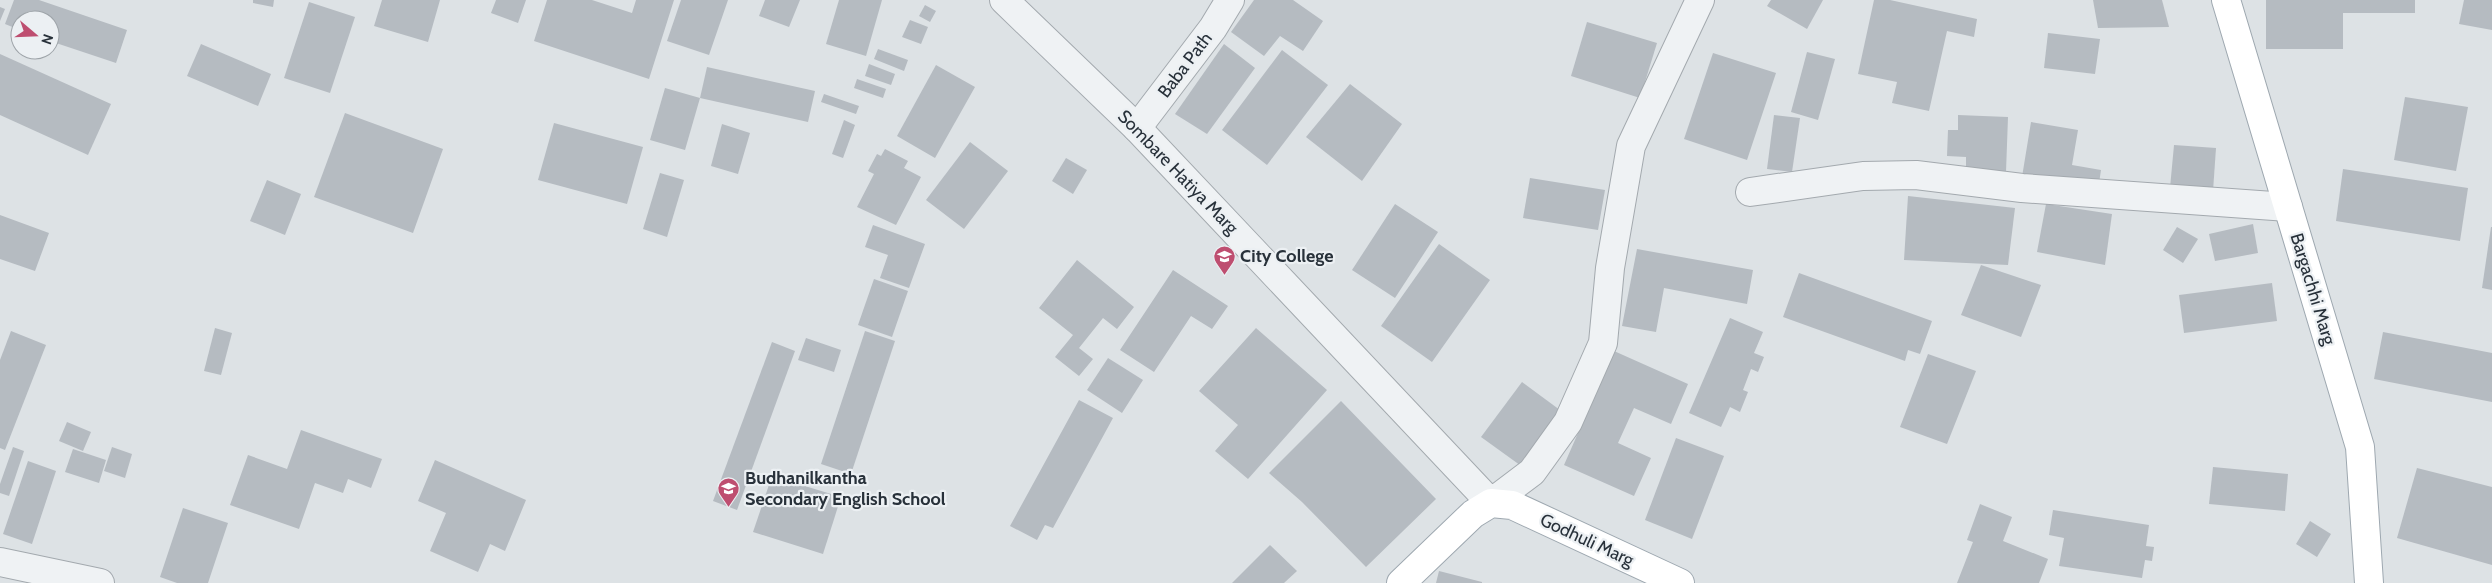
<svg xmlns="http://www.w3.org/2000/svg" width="2492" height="583" font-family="Cabin,sans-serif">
  <rect width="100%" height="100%" fill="#dde2e5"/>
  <g fill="#b5bbc1">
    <polygon points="14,0 39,0 127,30 116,63 50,41 50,20 20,20 20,30 5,24"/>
    <polygon points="253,0 274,0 273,7 253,3"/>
    <polygon points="382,0 440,0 428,42 374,26"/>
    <polygon points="496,0 526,0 518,23 491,13"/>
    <polygon points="547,0 592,0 632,13 636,0 674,0 649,79 534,41"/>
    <polygon points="681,0 728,0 709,55 667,41"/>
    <polygon points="765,0 800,0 789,27 759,16"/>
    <polygon points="839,0 882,0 866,56 826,44"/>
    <polygon points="1254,0 1293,0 1323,21 1303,51 1280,36 1264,56 1231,32"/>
    <polygon points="1771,0 1823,0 1807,29 1767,6"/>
    <polygon points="1874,0 1890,0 1977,19 1974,37 1947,31 1929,111 1892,103 1897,82 1858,74"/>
    <polygon points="2093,0 2162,0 2169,27 2098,28"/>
    <polygon points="2266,0 2415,0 2415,13 2343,13 2343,49 2266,49"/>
    <polygon points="2464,0 2492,0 2492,30 2459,24"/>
    <polygon points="309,2 355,17 330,93 284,78"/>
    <polygon points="925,5 936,11 930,22 919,16"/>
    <polygon points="0,7 5,9 0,21"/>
    <polygon points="910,20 928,27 921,44 902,37"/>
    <polygon points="1587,22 1657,43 1640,98 1571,76"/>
    <polygon points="2048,33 2100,39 2095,74 2044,68"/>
    <polygon points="201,44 271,74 258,106 187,76"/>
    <polygon points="1224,44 1255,68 1207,134 1175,114"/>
    <polygon points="878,49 908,60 904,71 874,59"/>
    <polygon points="1282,50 1328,85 1267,165 1222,130"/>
    <polygon points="1807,52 1835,59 1818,120 1791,112"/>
    <polygon points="1713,53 1776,73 1747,160 1684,139"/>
    <polygon points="0,54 111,104 88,155 0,115"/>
    <polygon points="869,64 895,74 891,85 865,76"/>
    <polygon points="936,65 975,87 935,158 897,136"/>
    <polygon points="707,67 815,91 808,122 700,98"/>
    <polygon points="857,79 886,89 883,98 854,88"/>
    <polygon points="1350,84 1402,124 1362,181 1306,137"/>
    <polygon points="665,88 700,98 685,150 650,140"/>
    <polygon points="824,94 859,106 856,114 821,102"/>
    <polygon points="2405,97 2468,107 2456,171 2394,160"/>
    <polygon points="345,113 443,149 413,233 314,197"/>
    <polygon points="1774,115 1800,118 1792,172 1767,169"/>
    <polygon points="1958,115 2008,117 2006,172 1966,170 1966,157 1947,156 1948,130 1958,130"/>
    <polygon points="844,120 855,125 843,158 832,154"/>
    <polygon points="2031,122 2078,130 2072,165 2101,170 2098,190 2022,177"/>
    <polygon points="554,123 643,147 627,204 538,180"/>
    <polygon points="722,124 750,133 738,174 711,166"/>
    <polygon points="970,142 1008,171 964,229 926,200"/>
    <polygon points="2174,145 2216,148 2213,191 2170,188"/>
    <polygon points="885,149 908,161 904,168 921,177 896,225 857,207 874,174 868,171 877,154 881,156"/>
    <polygon points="1066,158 1087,170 1073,194 1052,181"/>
    <polygon points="2343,169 2468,188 2460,241 2336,221"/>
    <polygon points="660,173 684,180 667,237 643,229"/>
    <polygon points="1530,178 1605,190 1598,230 1523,218"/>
    <polygon points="267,180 301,194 285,235 250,221"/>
    <polygon points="1908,196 2015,208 2008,265 1904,260"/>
    <polygon points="1395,204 1438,232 1395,298 1352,270"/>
    <polygon points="2046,204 2112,214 2105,265 2037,252"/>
    <polygon points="0,215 49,233 35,271 0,259"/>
    <polygon points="2253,224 2258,253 2215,261 2209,234"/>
    <polygon points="873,225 925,244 909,288 880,278 888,255 865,247"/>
    <polygon points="2177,227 2198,239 2183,263 2163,250"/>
    <polygon points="2491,227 2492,227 2492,290 2482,288"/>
    <polygon points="1439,244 1490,280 1432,362 1381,326"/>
    <polygon points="1637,249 1753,270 1747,304 1664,288 1656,332 1622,326"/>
    <polygon points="1077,260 1134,307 1117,329 1103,318 1079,348 1093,359 1079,376 1055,357 1073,335 1039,308"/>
    <polygon points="1981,265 2041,285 2021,337 1961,315"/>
    <polygon points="1173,270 1228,306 1212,329 1191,316 1154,372 1120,350"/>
    <polygon points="1799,273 1932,321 1920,354 1908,350 1905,361 1783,317"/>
    <polygon points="874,279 908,291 892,337 858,325"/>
    <polygon points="2272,283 2277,321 2184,333 2179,295"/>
    <polygon points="1730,318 1763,332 1754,353 1764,357 1758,372 1751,369 1743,390 1748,392 1740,412 1730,407 1721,427 1689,413"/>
    <polygon points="215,328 232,333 221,375 204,371"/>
    <polygon points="1256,328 1327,390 1248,479 1215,451 1238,425 1199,391"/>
    <polygon points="11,331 46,345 5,450 0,448 0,360"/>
    <polygon points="865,331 895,341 851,474 821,464"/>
    <polygon points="2383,332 2492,353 2492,402 2374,379"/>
    <polygon points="806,338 841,350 834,372 798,360"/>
    <polygon points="772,342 795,351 737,510 713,501"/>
    <polygon points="1614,351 1688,384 1671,424 1634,408 1618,443 1651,458 1634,496 1564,465"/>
    <polygon points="1928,354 1976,371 1947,444 1900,427"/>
    <polygon points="1108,358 1143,380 1122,413 1087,390"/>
    <polygon points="1522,382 1564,413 1524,468 1481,437"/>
    <polygon points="1079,400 1113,418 1053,528 1045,525 1037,540 1010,526"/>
    <polygon points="1341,401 1436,499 1366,567 1302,502 1269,473"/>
    <polygon points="67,422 91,432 83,451 59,441"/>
    <polygon points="301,430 382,459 371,488 348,479 343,493 315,483 299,529 230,505 248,455 287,469"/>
    <polygon points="1676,438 1724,456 1692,539 1645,520"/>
    <polygon points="13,447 24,451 9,496 0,493 0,484"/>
    <polygon points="112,447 132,454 125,478 104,471"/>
    <polygon points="73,449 106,460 99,483 65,472"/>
    <polygon points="435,460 526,500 505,551 490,544 478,572 430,551 446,513 418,501"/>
    <polygon points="28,461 56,471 32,544 3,534"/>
    <polygon points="2213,467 2288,474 2285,511 2209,504"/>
    <polygon points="2417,468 2492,487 2492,565 2397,538"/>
    <polygon points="772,476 841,497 823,554 753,532"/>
    <polygon points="1980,504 2012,517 2003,541 2048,559 2039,583 1957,583 1973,542 1967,540"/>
    <polygon points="183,508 228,523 208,583 177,583 160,577"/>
    <polygon points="2053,510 2149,525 2146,546 2154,547 2152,561 2145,560 2142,578 2059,566 2064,538 2049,535"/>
    <polygon points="2310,521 2331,534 2317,557 2296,544"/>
    <polygon points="1270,545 1297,571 1284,583 1232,583"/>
    <polygon points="1439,571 1482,582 1482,583 1436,583"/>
  </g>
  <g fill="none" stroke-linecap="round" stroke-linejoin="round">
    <defs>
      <g id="minor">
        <polyline points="1004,0 1137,128 1491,503 1532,472 1568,422 1603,343 1610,268 1631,146 1700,0"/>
        <polyline points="1137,128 1213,28 1230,0"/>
        <polyline points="1750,192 1863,176 1916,175 2022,188 2288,207"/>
        <polyline points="0,562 100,583"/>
      </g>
      <g id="major">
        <polyline points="2226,0 2360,447 2369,583"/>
        <polyline points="1401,583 1473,514 1491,503 1512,505 1680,583"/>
      </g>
    </defs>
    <use href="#minor" stroke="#a3a9ae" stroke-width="30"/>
    <use href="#major" stroke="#9ea8b0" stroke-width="30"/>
    <use href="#minor" stroke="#eff2f4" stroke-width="28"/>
    <use href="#major" stroke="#fff" stroke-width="28"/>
  </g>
  <defs>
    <symbol id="school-pin" viewBox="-11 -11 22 30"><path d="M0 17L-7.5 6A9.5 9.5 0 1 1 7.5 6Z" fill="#be4e70" stroke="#ecf0f3"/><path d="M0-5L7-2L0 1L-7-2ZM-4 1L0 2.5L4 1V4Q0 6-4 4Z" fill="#fff"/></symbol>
  </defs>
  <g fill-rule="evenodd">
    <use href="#school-pin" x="1212" y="244" width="25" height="34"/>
    <use href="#school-pin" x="716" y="476" width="25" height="34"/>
  </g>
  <g text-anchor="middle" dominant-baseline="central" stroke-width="4.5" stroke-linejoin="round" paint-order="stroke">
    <g font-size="18" fill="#28313a" stroke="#ecf0f3">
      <text transform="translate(1185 65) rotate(-53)">Baba Path</text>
      <text transform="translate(1178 172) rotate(46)">Sombare Hatiya Marg</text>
      <text transform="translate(2313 289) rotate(73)">Bargachhi Marg</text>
      <text transform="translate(1587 540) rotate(25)">Godhuli Marg</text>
    </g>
    <g font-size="18" font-weight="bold" fill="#28313a" stroke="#ecf0f3" text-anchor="start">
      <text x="1240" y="256">City College</text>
      <text x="745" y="478">Budhanilkantha<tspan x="745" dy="21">Secondary English School</tspan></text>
    </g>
  </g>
  <g transform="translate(35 35) rotate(109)"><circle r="24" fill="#ecf0f3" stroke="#9ea4a9"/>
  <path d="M0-4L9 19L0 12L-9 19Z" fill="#be4e70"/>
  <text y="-8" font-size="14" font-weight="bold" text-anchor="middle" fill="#28313a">N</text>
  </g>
</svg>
